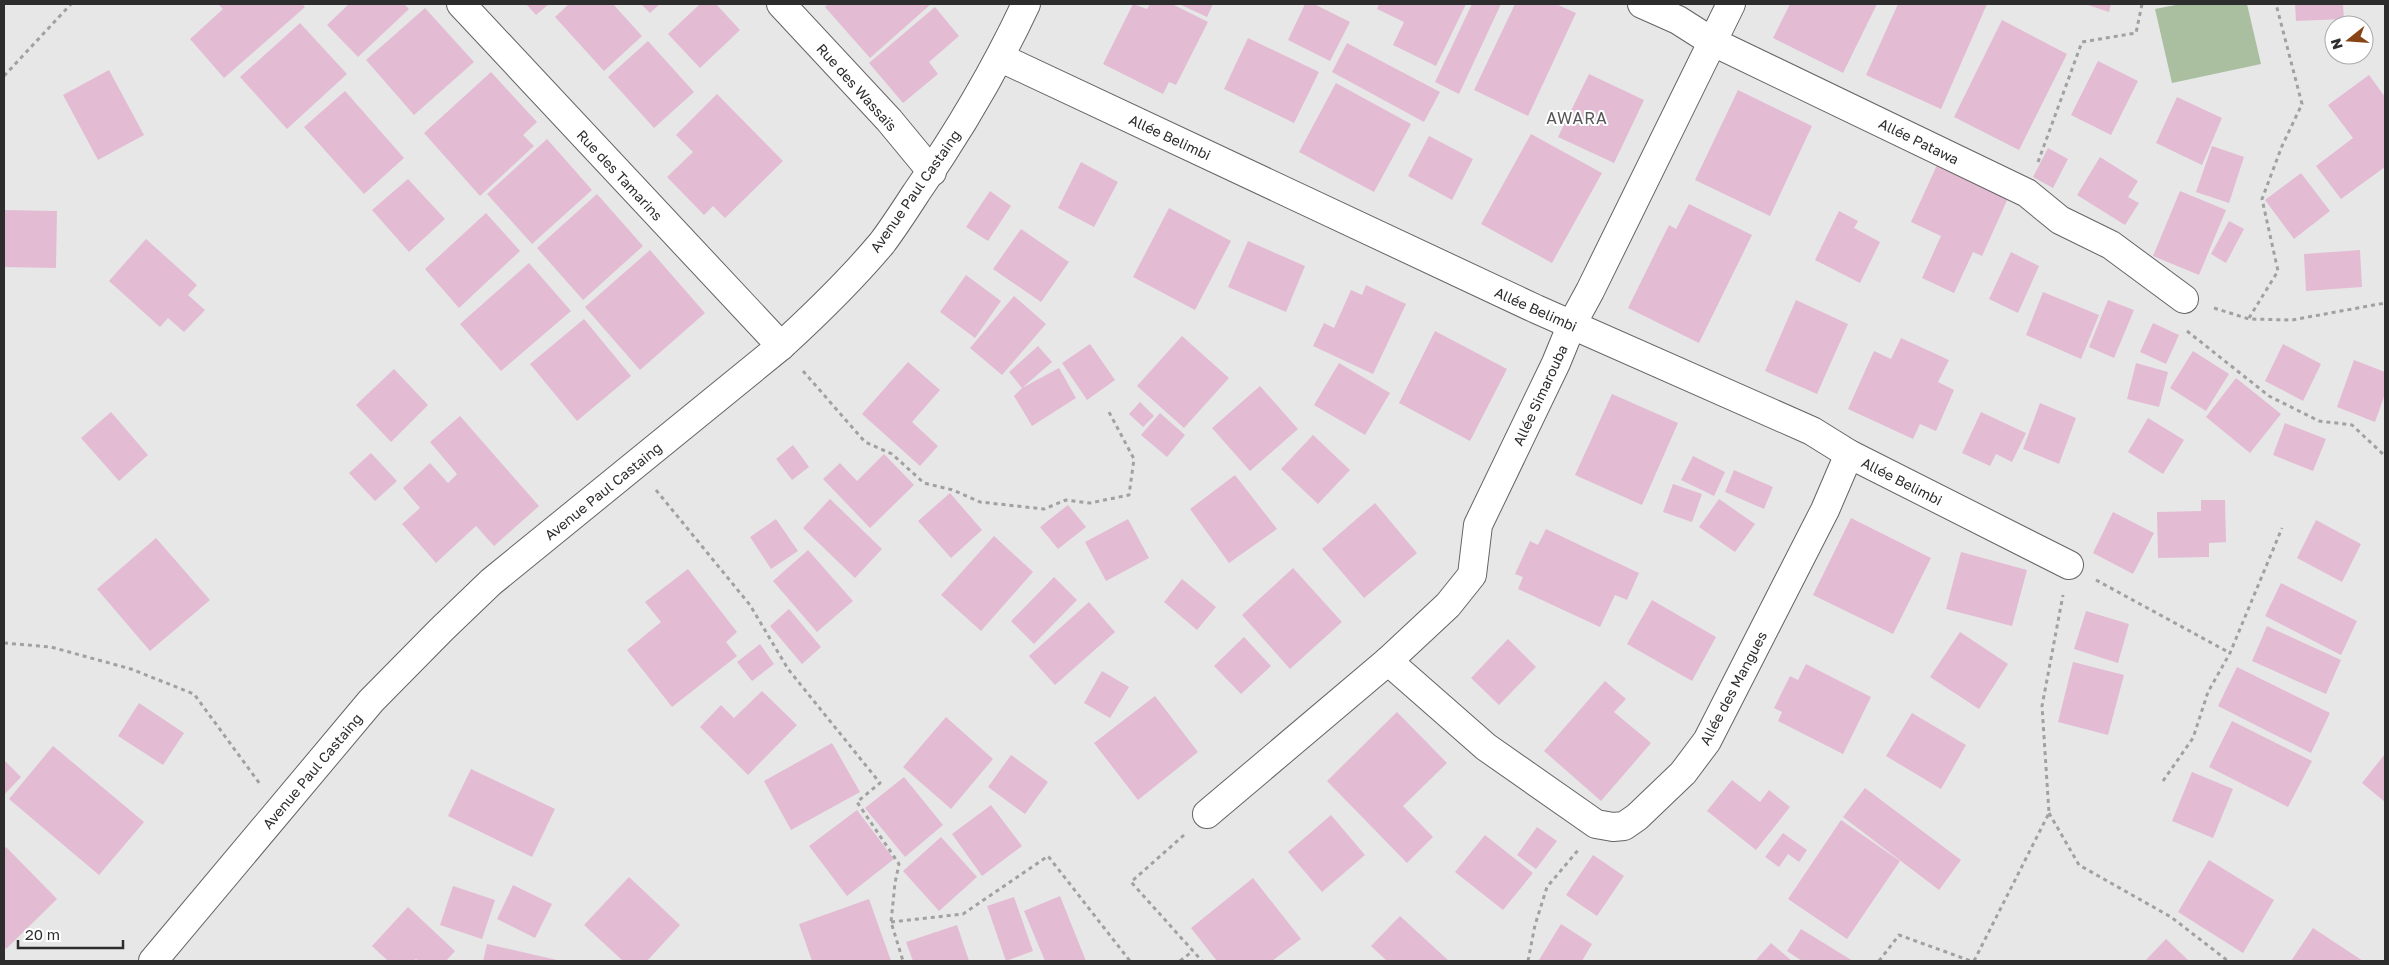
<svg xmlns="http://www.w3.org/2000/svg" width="2389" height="965" font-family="'Golos Text',sans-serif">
  <rect width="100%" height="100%" fill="#e7e7e8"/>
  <polygon fill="#aabf9f" points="2181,4 2247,4 2261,64 2172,83 2155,9"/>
  <g fill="#e3bcd3">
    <polygon points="218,4 302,4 305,7 224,78 190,39 223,9"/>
    <polygon points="349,4 404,4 409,9 358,57 327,25"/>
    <polygon points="526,4 549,4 536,15"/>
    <polygon points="569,4 613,4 642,36 604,71 555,17"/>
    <polygon points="641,4 660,4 650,13"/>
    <polygon points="700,4 716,4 740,30 700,68 668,34"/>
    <polygon points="828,4 931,4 870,58 825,7"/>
    <polygon points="1133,4 1147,9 1150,4 1172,4 1208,22 1176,85 1169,82 1163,94 1103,64"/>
    <polygon points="1179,4 1213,4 1207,17"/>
    <polygon points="1305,4 1314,4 1350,22 1330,61 1288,40"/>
    <polygon points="1379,4 1466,4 1436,66 1393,45 1404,22 1377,9"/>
    <polygon points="1472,4 1501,4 1459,94 1435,82"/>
    <polygon points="1515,4 1556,4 1576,13 1528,116 1474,90"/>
    <polygon points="1790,4 1877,4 1843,73 1773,38"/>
    <polygon points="1898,4 1987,4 1941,109 1866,75"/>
    <polygon points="2085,4 2111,4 2109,12"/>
    <polygon points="2295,4 2343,4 2344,19 2296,21"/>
    <polygon points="935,7 959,36 929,62 938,74 903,103 869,63"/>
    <polygon points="425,8 474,62 414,115 366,60"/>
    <polygon points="2002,20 2067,54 2019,150 1954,117"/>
    <polygon points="300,23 347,74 287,129 240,77"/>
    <polygon points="1248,38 1319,72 1294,123 1224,89"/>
    <polygon points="648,41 694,92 654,128 608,77"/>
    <polygon points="1347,43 1440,92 1424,122 1332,72"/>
    <polygon points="2098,61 2138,81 2111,135 2071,115"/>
    <polygon points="109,70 144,135 98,160 63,95"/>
    <polygon points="491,72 537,122 523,135 534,146 480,196 424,133"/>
    <polygon points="1589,74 1644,100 1614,163 1558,137"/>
    <polygon points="2369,75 2385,97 2385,167 2341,199 2316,166 2353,138 2328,105"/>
    <polygon points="1336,83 1411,124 1374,192 1299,152"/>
    <polygon points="1738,90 1812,126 1770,216 1695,180"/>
    <polygon points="345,91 404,158 364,194 304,127"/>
    <polygon points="717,94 783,161 725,218 713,206 704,215 667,177 693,152 676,135"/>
    <polygon points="2177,97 2222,118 2202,165 2156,143"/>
    <polygon points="1531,134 1602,173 1552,263 1481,224"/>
    <polygon points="1429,136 1473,159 1452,200 1408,176"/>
    <polygon points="547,139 592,190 532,244 487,194"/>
    <polygon points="2212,146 2244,157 2229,203 2196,192"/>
    <polygon points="2048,148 2068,159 2053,188 2033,177"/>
    <polygon points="2100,157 2138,181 2128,197 2139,203 2125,225 2077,195"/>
    <polygon points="1081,162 1118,182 1094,227 1058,208"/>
    <polygon points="1938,163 2009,196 1982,256 1973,252 1954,293 1922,278 1941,236 1911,222"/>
    <polygon points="2301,173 2330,211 2294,239 2265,200"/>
    <polygon points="408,179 445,219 409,252 372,210"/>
    <polygon points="990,191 1011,206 988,241 966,227"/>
    <polygon points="2180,191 2226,210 2199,275 2153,256"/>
    <polygon points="597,194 643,246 583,300 537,248"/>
    <polygon points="1689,204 1752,235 1699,343 1628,308 1669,225 1676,229"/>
    <polygon points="1169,208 1231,241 1195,310 1133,277"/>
    <polygon points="4,210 57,211 56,268 4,267"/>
    <polygon points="1839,211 1858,221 1854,228 1880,242 1860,283 1815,260"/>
    <polygon points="486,213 520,251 459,308 425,269"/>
    <polygon points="2229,221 2244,229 2226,263 2211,254"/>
    <polygon points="1021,229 1069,262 1041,302 993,269"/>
    <polygon points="146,239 197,285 188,295 205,310 184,332 168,318 160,327 109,281"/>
    <polygon points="1248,241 1305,266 1286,312 1228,287"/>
    <polygon points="650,250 705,313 640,370 585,307"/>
    <polygon points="2360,250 2362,287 2306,291 2304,254"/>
    <polygon points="2011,252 2039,266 2018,313 1989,299"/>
    <polygon points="529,263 571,311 501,371 460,324"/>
    <polygon points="966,275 1001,301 975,338 940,312"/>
    <polygon points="1366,285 1406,304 1373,374 1313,346 1324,323 1334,328 1351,290 1362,295"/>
    <polygon points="2043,292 2099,315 2081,359 2026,335"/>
    <polygon points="1014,296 1046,324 1002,375 970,348"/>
    <polygon points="1796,300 1848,324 1817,394 1765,371"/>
    <polygon points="2108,300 2134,310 2114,358 2089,347"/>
    <polygon points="584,319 631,376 577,421 530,364"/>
    <polygon points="2153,323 2179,335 2166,364 2140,352"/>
    <polygon points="1435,331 1507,369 1470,441 1399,403"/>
    <polygon points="1182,336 1229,378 1184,428 1137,386"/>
    <polygon points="1901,338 1949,360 1938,382 1954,390 1936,431 1920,424 1913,439 1848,409 1874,351 1891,359"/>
    <polygon points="1090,344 1115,380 1087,400 1062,363"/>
    <polygon points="2283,344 2321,364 2303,401 2265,381"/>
    <polygon points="1038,346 1052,362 1022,388 1059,368 1076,398 1032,426 1014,396 1022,388 1009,372"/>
    <polygon points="2193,351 2229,374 2206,411 2170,388"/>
    <polygon points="2354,360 2385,372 2385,394 2375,422 2337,407"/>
    <polygon points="908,362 940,390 912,422 938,446 920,466 862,414"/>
    <polygon points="1339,363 1390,393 1365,435 1314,405"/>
    <polygon points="2136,363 2168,372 2159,407 2127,399"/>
    <polygon points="394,369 428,405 391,442 356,405"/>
    <polygon points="2236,378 2281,414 2250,453 2206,417"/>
    <polygon points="1260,386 1298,429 1250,471 1212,428"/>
    <polygon points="1612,394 1678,423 1642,505 1575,475"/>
    <polygon points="1140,402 1154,416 1143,427 1129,414"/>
    <polygon points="2040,403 2076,418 2059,464 2023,449"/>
    <polygon points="111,412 148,455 119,481 81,438"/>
    <polygon points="1981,412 2026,433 2012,462 1996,454 1990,466 1962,453"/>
    <polygon points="1160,413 1185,435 1167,457 1141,435"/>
    <polygon points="460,416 539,506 494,546 476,526 436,563 402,524 420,508 403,488 430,463 448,483 457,474 430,442"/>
    <polygon points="2148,418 2184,440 2163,474 2128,452"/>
    <polygon points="2285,423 2326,439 2313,471 2273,455"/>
    <polygon points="1313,435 1350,470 1318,504 1281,469"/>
    <polygon points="793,445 809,467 792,480 776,459"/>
    <polygon points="371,453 397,481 375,501 349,473"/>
    <polygon points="884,454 914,485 870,528 823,479 840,463 857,481"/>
    <polygon points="1693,456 1725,472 1714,496 1681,480"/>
    <polygon points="1734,470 1773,487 1764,509 1725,492"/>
    <polygon points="1235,475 1277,529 1229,563 1190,509"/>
    <polygon points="1673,484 1702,494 1692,522 1663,512"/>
    <polygon points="950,493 982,530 951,558 918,521"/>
    <polygon points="830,499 882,549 855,578 803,528"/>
    <polygon points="1719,499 1755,524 1735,552 1699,527"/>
    <polygon points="2201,500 2225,500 2226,542 2209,543 2209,557 2158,558 2157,512 2201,511"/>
    <polygon points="1375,503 1417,553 1364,598 1322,549"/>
    <polygon points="1068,505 1086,527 1058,549 1040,527"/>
    <polygon points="2113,512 2154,533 2133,574 2093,553"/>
    <polygon points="1851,518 1931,558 1893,634 1813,595"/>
    <polygon points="776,519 798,551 771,569 750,537"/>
    <polygon points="1128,519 1149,558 1106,581 1085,542"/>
    <polygon points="2316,520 2361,544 2342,582 2297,558"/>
    <polygon points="1546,529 1639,573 1627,600 1615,595 1600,627 1518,589 1523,577 1515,574 1530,541 1538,545"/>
    <polygon points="994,536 1033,572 981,631 941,595"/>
    <polygon points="156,538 210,600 150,651 97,589"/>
    <polygon points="808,550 853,601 817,632 773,581"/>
    <polygon points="1961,552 2027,570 2012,626 1946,609"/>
    <polygon points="1293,568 1342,622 1290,669 1242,615"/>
    <polygon points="688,569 737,632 726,642 737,656 672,707 627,650 661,622 645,602"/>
    <polygon points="1054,577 1077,600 1034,644 1011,621"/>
    <polygon points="1182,579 1216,607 1197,630 1164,602"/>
    <polygon points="2281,583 2357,621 2341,655 2265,616"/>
    <polygon points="1652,600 1716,637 1692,681 1627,644"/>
    <polygon points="1089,602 1115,632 1055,685 1029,656"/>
    <polygon points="789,609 821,647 802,664 770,626"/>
    <polygon points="2086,611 2129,624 2118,663 2074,649"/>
    <polygon points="2267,626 2341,660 2326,694 2252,661"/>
    <polygon points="1960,632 2008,664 1979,709 1930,677"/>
    <polygon points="1244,637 1271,666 1241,694 1214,666"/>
    <polygon points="1508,639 1536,667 1499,705 1471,678"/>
    <polygon points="760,644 774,664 752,681 737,662"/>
    <polygon points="2073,662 2124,675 2108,735 2058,722"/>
    <polygon points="1806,664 1871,697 1843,754 1778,721 1782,712 1774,708 1790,676 1798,680"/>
    <polygon points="2237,667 2330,713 2311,753 2218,706"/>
    <polygon points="1102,671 1129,687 1110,718 1084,703"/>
    <polygon points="1605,681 1626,699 1614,712 1651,743 1601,801 1544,751"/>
    <polygon points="762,691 797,725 748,775 700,727 721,705 734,718"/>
    <polygon points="1155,696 1198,752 1138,800 1094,743"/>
    <polygon points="139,703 184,733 163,765 118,736"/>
    <polygon points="1397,712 1447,763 1403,806 1433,837 1407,863 1327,781"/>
    <polygon points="1912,713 1966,745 1941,789 1886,756"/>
    <polygon points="946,717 993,759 951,809 903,767"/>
    <polygon points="2232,721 2312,761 2288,807 2209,767"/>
    <polygon points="832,743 860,792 791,830 764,781"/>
    <polygon points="53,746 144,822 99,875 9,799"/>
    <polygon points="2385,754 2385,802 2362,783"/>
    <polygon points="1011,755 1048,782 1025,814 988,787"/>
    <polygon points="4,760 21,777 4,795"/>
    <polygon points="471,769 555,809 532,857 448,816"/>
    <polygon points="2192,772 2233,789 2213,838 2172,821"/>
    <polygon points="904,777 943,825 905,857 865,808"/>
    <polygon points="1732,780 1760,802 1769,790 1790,807 1756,850 1707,811"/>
    <polygon points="1865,788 1961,860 1939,890 1843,817"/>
    <polygon points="991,805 1022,846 982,876 952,834"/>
    <polygon points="857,810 894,859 847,896 809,846"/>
    <polygon points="1331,815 1365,855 1322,892 1288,852"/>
    <polygon points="1841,820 1900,861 1847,939 1788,899"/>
    <polygon points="1537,827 1557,841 1536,869 1517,855"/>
    <polygon points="1783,833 1807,850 1799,862 1788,854 1779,867 1765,857"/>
    <polygon points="1485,835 1533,873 1503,910 1455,872"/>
    <polygon points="941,837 977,877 939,911 903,871"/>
    <polygon points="6,847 57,899 6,949 4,946 4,849"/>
    <polygon points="1593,855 1624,876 1597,916 1566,895"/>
    <polygon points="2209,860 2274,900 2243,953 2178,912"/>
    <polygon points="629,877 680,925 647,961 623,961 584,925"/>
    <polygon points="1253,878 1301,939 1272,961 1217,961 1191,928"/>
    <polygon points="513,885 552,904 535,938 497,919"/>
    <polygon points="453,886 495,900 482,939 440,925"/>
    <polygon points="1060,896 1086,961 1045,961 1024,911"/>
    <polygon points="1014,897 1033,951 1006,961 987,906"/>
    <polygon points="869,899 891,961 812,961 799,924"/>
    <polygon points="408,907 455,951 446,961 419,961 416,959 413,961 388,961 372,946"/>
    <polygon points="1400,916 1449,961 1387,961 1371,946"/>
    <polygon points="1561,924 1592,944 1582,961 1539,960"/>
    <polygon points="957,925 969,961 913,961 906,942"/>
    <polygon points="2313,928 2363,961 2291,961"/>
    <polygon points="1801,929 1853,961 1802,961 1787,951"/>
    <polygon points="2166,939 2189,961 2145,961"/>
    <polygon points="1771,943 1792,961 1755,961"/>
    <polygon points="487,944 557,960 557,961 483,961"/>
  </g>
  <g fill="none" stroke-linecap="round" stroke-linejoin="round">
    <defs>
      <g id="street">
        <polyline points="461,4 781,346"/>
        <polyline points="781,4 889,120 932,172"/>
        <polyline points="1642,4 1678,20 1711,41 2027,193 2060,220 2111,245 2184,299"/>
        <polyline points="1001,58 1536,309 1812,431 1849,454 2069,565"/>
        <polyline points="1388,661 1486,747 1596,824 1613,827 1624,826 1637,817 1683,773 1707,741 1825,510 1849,454"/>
        <polyline points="1207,814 1388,661 1448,605 1472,575 1478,525 1556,363 1572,324 1590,291 1731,4"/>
        <path d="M153,961l218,-260 71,-72 49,-47 290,-236c36,-33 70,-66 101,-103 12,-16 23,-33 34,-50 42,-60 79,-123 110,-189"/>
      </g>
    </defs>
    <use href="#street" stroke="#646465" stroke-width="30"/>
    <g stroke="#a1a1a1" stroke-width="3" stroke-dasharray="4 4" stroke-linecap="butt">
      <polyline points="4,76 71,4"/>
      <polyline points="2038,162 2082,42 2136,33 2142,4"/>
      <polyline points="2214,308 2249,319 2292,320 2385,303"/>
      <polyline points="2249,318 2278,271 2262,199 2282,146 2302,104 2276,4"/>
      <polyline points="2187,331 2269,396 2319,421 2352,425 2385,456"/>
      <polyline points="803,371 865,442 892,454 924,483 953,490 980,502 1044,509 1066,500 1090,503 1129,495 1134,459 1109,412"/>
      <polyline points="656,490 750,605 788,669 880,783 857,802 899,864 895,883 891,922 903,961"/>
      <polyline points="2096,580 2230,653"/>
      <polyline points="4,643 51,647 131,669 194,694 260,784"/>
      <polyline points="2163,781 2193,738 2208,692 2230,653 2282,528"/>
      <polyline points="2049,813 2079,865 2171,917 2228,961"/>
      <polyline points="1184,835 1131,882 1202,961"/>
      <polyline points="891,922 963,914 1048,856 1130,961"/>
      <polyline points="1180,961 1193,951"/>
      <polyline points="1528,961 1535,925 1547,887 1579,849"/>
      <polyline points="1879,961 1899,935 1971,961"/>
      <polyline points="1974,961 2049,813 2042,706 2063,595"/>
    </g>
    <use href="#street" stroke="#fff" stroke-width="28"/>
  </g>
  <g text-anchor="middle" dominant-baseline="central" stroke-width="4" stroke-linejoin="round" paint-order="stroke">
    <g font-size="14" fill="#2d2d2d" stroke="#fff">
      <text transform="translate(857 87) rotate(48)">Rue des Wassaïs</text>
      <text transform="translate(1170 137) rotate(25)">Allée Belimbi</text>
      <text transform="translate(1919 141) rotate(26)">Allée Patawa</text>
      <text transform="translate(620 175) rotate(47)">Rue des Tamarins</text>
      <text transform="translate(915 191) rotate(-55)">Avenue Paul Castaing</text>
      <text transform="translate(1536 309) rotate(24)">Allée Belimbi</text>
      <text transform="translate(1540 395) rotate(-65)">Allée Simarouba</text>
      <text transform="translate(1902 481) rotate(27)">Allée Belimbi</text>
      <text transform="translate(603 491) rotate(-39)">Avenue Paul Castaing</text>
      <text transform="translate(1733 688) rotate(-62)">Allée des Mangues</text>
      <text transform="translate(312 771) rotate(-50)">Avenue Paul Castaing</text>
    </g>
    <g font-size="16" letter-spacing="1" fill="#575758" stroke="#fff">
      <text x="1577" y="118">AWARA</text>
    </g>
  </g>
  <rect width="2389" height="965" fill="none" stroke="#2d2d2d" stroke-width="10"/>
  <g transform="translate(2349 40) rotate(253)"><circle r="24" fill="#ffffff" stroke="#ababab"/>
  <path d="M0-4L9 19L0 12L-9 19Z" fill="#864414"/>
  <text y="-8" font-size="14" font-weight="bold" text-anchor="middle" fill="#2d2d2d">N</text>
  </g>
  <path d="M18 940v8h105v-8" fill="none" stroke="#2d2d2d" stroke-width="2.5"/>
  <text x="25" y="940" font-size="15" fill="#2d2d2d" stroke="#ffffff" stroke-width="4" paint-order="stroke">20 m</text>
</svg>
